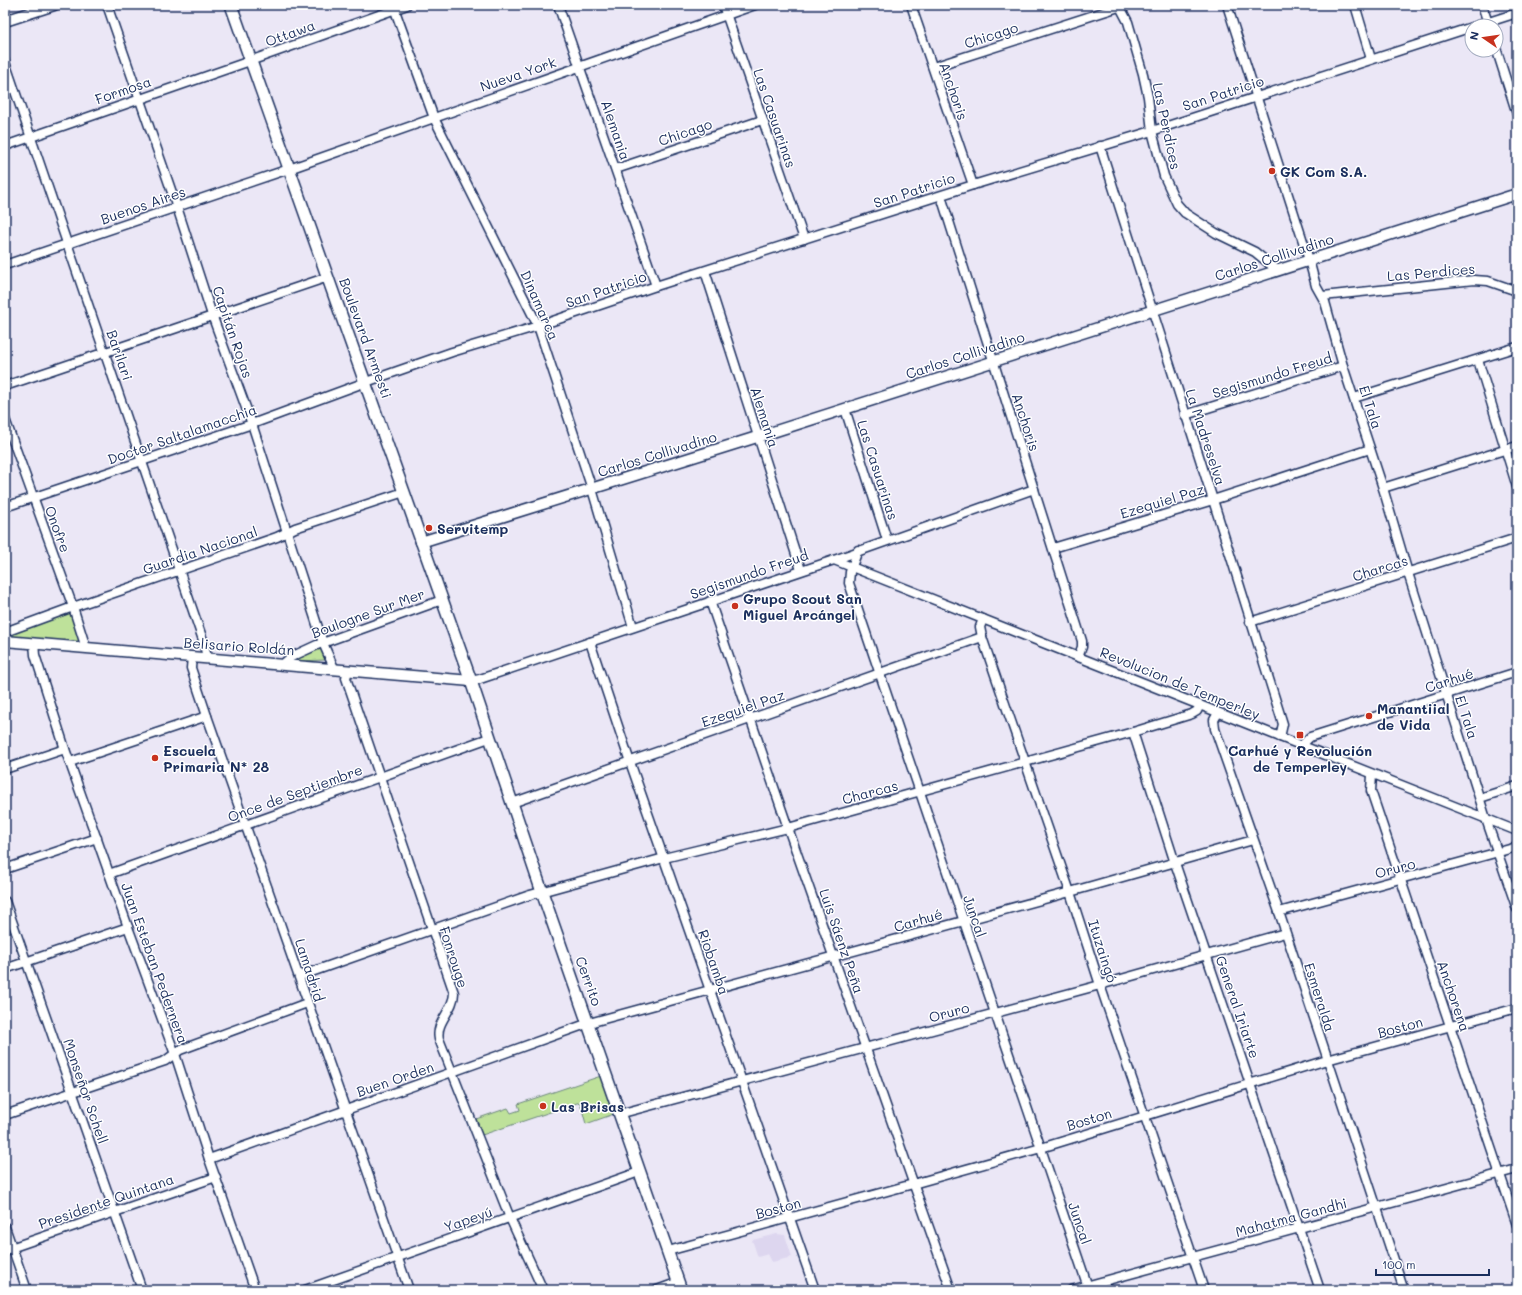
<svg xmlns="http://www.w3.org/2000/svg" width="1522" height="1295" font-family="Mali,sans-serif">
  <rect width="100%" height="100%" fill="#ebe7f6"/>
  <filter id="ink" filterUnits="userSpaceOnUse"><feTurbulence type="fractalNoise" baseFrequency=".025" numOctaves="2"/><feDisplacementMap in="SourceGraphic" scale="8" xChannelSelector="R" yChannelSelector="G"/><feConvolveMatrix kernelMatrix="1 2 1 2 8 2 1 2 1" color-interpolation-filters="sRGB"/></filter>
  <g filter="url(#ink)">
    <polygon fill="#ddd6ef" points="777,1234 785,1235 792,1257 772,1262 768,1254 758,1257 752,1240"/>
    <g fill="#bee19a" stroke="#6c887c">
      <polygon points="73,607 86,648 5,641 5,632"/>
      <polygon points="321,648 325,660 297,661 296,659"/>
      <polygon points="601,1076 614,1114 586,1124 580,1102 482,1135 476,1119 508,1108 511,1113 520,1110 518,1104"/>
    </g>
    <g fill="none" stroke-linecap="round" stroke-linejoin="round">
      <defs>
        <g id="minor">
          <polyline points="107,5 177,207 212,315 252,424 323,643 334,668"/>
          <polyline points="393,5 434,118 538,326 592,489 633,627"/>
          <polyline points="558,5 656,286"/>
          <polyline points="723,5 804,239"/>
          <polyline points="911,5 973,185"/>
          <polyline points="1119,5 1128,22 1143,74 1148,97 1152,131 1164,176 1177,204 1185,213 1216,233 1255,252 1277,270"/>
          <polyline points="1227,5 1309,260 1316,286 1325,302 1343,366 1383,488 1408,573 1486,819 1517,909"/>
          <polyline points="1355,5 1371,59"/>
          <polyline points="1482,5 1489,26"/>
          <polyline points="1476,26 1517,13"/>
          <polyline points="1496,48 1517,114"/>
          <polyline points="5,62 203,640 207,658"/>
          <polyline points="933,67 1125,5"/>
          <polyline points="5,146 250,61 407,5"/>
          <polyline points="1100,146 1213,500 1283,724 1280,737"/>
          <polyline points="616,169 762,120"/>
          <path d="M941,196c46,149 94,297 141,445v6l-4,10"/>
          <polyline points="5,265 289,169 755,5"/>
          <polyline points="705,271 801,570"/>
          <polyline points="1323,296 1474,280 1488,281 1517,291"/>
          <polyline points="1478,360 1517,487"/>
          <polyline points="5,386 328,277"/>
          <polyline points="1354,398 1517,347"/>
          <polyline points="845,409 887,540"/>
          <polyline points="1185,415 1343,366"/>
          <polyline points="5,419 73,607 86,648"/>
          <polyline points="1383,488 1517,446"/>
          <polyline points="5,507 252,424 366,382 452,352 538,326 656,286 973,185 1152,131 1472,27"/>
          <polyline points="1053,548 1213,500 1370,449"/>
          <polyline points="858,550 850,572 849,583 1089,1290"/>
          <polyline points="834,560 1517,831"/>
          <polyline points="710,601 788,828 951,1290"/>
          <polyline points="983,619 980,627 982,637 1070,892 1100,985 1204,1290"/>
          <polyline points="1250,622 1517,538"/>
          <polyline points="5,632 73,607 277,537 295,528 404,492"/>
          <polyline points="590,642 630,762 815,1290"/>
          <polyline points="34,643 35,655 65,749 128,927 175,1054 209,1159 255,1290"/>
          <polyline points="192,657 191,668 207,716 409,1290"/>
          <polyline points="283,664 291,657 317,645 442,600"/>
          <path d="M348,670l-2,8 108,315c0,17 -19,29 -15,46l71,179 33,72"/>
          <polyline points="471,681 480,679 834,560 1034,489"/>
          <polyline points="1218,713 1214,720 1215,729 1279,912 1404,1290"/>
          <polyline points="1133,732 1175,863 1320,1290"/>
          <polyline points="1301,746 1310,737 1517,672"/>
          <polyline points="70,762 207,716"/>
          <polyline points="5,769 65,749"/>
          <polyline points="1372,775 1371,791 1517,1225"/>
          <polyline points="1480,798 1517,786"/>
          <polyline points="512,803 982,637"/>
          <polyline points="5,869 97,838"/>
          <polyline points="109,874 489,738"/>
          <polyline points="5,901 142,1290"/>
          <polyline points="1279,912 1517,847"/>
          <polyline points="5,969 128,927"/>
          <polyline points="300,976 530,895 664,858 788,828 1133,732 1192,714 1197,711 1200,705"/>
          <polyline points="619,1114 1100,985 1285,933"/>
          <polyline points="5,1115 165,1061 180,1050 307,1003"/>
          <polyline points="209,1159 589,1023 1070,892 1253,840"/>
          <polyline points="5,1227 27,1290"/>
          <polyline points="5,1250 216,1177"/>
          <polyline points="668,1251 913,1184 1041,1148 1327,1060 1517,1008"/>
          <polyline points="305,1290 639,1172"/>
          <polyline points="657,1290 679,1282"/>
          <polyline points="1071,1290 1517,1169"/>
        </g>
        <g id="tertiary">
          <polyline points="5,21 54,5"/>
          <polyline points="421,542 757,437 1517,194"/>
          <polyline points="5,641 471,681"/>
        </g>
        <polyline id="secondary" points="231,5 471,681 542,892 681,1290"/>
      </defs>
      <use href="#minor" stroke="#1b2f5e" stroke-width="11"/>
      <use href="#tertiary" stroke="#1b2f5e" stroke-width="13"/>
      <use href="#secondary" stroke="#1b2f5e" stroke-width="14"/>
      <use href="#minor" stroke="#fff" stroke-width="8"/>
      <use href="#tertiary" stroke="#fff" stroke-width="10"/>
      <use href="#secondary" stroke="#fff" stroke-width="11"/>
    </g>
  </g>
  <g fill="#c8321e" stroke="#fff" stroke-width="1.5">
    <circle cx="1272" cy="171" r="4"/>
    <circle cx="429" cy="528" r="4"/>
    <circle cx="735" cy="606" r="4"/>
    <circle cx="1369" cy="716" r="4"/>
    <rect x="1296" y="731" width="8" height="8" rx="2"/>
    <circle cx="155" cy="758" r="4"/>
    <circle cx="543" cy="1106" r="4"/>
  </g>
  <g text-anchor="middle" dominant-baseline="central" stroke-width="3" stroke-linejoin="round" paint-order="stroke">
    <g font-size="14" fill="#1b2f5e" stroke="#fff">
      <text transform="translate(290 33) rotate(-20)">Ottawa</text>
      <text transform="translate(991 35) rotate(-18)">Chicago</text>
      <text transform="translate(518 74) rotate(-19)">Nueva York</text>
      <text transform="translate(123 90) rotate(-19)">Formosa</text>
      <text transform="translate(954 91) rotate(71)">Anchoris</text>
      <text transform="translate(1223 93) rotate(-18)">San Patricio</text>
      <text transform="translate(775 118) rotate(71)">Las Casuarinas</text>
      <text transform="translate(1167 126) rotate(78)">Las Perdices</text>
      <text transform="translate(616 130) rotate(71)">Alemania</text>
      <text transform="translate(685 132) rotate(-19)">Chicago</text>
      <text transform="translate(914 190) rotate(-18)">San Patricio</text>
      <text transform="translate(143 205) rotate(-19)">Buenos Aires</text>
      <text transform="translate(1274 257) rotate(-18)">Carlos Collivadino</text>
      <text transform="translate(1431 272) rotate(-5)">Las Perdices</text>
      <text transform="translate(606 289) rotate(-19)">San Patricio</text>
      <text transform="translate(540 305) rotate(66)">Dinamarca</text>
      <text transform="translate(233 332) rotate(71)">Capitán Rojas</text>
      <text transform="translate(366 338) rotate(70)">Boulevard Armesti</text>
      <text transform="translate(120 355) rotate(71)">Barilari</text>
      <text transform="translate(965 355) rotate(-18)">Carlos Collivadino</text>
      <text transform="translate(1272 375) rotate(-17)">Segismundo Freud</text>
      <text transform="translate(1371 407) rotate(72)">El Tala</text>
      <text transform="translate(765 417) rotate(72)">Alemania</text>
      <text transform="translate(1026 422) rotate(72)">Anchoris</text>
      <text transform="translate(182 434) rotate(-19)">Doctor Saltalamacchia</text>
      <text transform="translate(1206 437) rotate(72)">La Madreselva</text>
      <text transform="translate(657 454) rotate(-17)">Carlos Collivadino</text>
      <text transform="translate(878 470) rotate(72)">Las Casuarinas</text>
      <text transform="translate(1162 501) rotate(-17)">Ezequiel Paz</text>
      <text transform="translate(58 529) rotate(70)">Onofre</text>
      <text transform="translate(200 550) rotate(-19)">Guardia Nacional</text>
      <text transform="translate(1380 568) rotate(-17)">Charcas</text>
      <text transform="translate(749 574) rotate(-19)">Segismundo Freud</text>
      <text transform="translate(368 613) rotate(-20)">Boulogne Sur Mer</text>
      <text transform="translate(239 646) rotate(4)">Belisario Roldán</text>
      <text transform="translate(1449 680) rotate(-18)">Carhué</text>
      <text transform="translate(1180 683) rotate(22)">Revolucion de Temperley</text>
      <text transform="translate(743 708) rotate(-19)">Ezequiel Paz</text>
      <text transform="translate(1467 717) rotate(72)">El Tala</text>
      <text transform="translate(870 792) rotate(-15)">Charcas</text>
      <text transform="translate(295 793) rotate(-20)">Once de Septiembre</text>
      <text transform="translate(1395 868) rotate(-15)">Oruro</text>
      <text transform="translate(975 916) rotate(71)">Juncal</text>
      <text transform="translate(918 920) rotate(-16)">Carhué</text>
      <text transform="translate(842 941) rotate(71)">Luis Sáenz Peña</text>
      <text transform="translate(1103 951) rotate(72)">Ituzaingó</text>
      <text transform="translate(454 957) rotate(72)">Fonrouge</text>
      <text transform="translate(714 962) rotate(71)">Riobamba</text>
      <text transform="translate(155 963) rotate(70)">Juan Esteban Pedernera</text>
      <text transform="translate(310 970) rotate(72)">Lamadrid</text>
      <text transform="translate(589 981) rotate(70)">Cerrito</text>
      <text transform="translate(1454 996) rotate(71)">Anchorena</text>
      <text transform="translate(1320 997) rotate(72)">Esmeralda</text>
      <text transform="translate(1238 1007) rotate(71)">General Iriarte</text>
      <text transform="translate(949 1012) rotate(-15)">Oruro</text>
      <text transform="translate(1400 1027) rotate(-15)">Boston</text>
      <text transform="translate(395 1079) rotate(-19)">Buen Orden</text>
      <text transform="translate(86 1091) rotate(71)">Monseñor Schell</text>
      <text transform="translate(1089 1119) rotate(-17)">Boston</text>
      <text transform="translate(106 1201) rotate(-19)">Presidente Quintana</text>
      <text transform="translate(778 1208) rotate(-15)">Boston</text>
      <text transform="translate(1291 1217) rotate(-15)">Mahatma Gandhi</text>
      <text transform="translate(468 1219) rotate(-19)">Yapeyú</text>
      <text transform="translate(1080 1223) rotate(71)">Juncal</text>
    </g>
    <g font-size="14" font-weight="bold" fill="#1b2f5e" stroke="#fff" text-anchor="start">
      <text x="1280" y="171">GK Com S.A.</text>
      <text x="437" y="528">Servitemp</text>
      <text x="743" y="598">Grupo Scout San<tspan x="743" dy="16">Miguel Arcángel</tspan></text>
      <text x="1377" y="708">Manantiial<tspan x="1377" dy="16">de Vida</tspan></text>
      <text x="163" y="750">Escuela<tspan x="163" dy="16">Primaria N* 28</tspan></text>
      <text x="1300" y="750" text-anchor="middle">Carhué y Revolución<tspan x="1300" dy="16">de Temperley</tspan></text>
      <text x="551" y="1106">Las Brisas</text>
    </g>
  </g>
  <rect width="1522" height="1295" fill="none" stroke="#fff" stroke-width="20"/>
  <rect x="10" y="10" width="1502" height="1275" fill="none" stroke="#1b2f5e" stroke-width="1.5" filter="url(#ink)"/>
  <g transform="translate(1484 38) rotate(283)"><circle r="19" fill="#ffffff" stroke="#a4acbf"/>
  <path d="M0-3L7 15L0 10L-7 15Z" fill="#c8321e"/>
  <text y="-6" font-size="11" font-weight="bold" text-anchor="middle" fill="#1b2f5e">N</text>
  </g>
  <path d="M1376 1269v6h113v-6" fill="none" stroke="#1b2f5e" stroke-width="2"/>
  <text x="1382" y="1269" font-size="12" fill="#1b2f5e" stroke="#ffffff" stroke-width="3" paint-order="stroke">100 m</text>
</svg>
